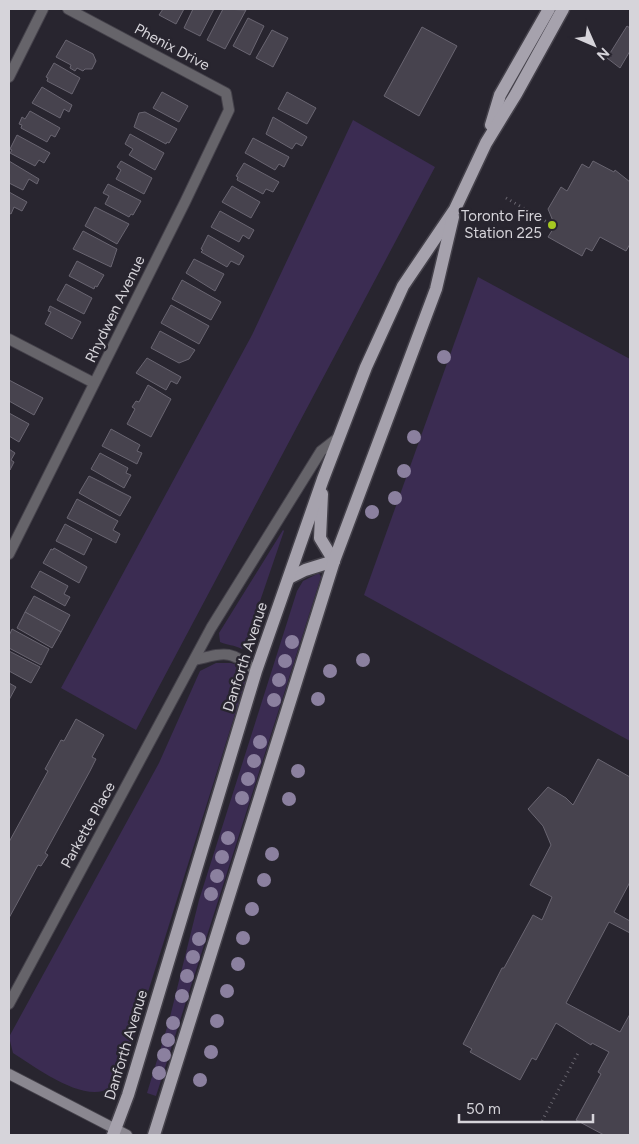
<svg xmlns="http://www.w3.org/2000/svg" width="639" height="1144" font-family="Figtree,sans-serif">
  <rect width="100%" height="100%" fill="#28252f"/>
  <g fill="#3b2c52">
    <polygon points="353,120 435,167 136,730 61,688 252,335"/>
    <polygon points="478,277 630,359 630,741 364,595"/>
    <path d="M283,530l1,1 -39,114 -3,4c-7,-4 -16,-4 -22,-7l-1,-9z"/>
    <polygon points="319,573 321,577 156,1096 147,1093 169,1021 199,900 297,591 303,581"/>
    <path d="M216,663h15l10,3 4,16 -122,390c-4,4 -8,11 -12,15 -25,19 -77,-21 -98,-34l-4,-16 150,-274 41,-92z"/>
  </g>
  <g fill="#47434e" stroke="#696571">
    <polygon points="163,9 184,9 176,24 159,15"/>
    <polygon points="193,9 214,9 200,36 184,28"/>
    <polygon points="223,9 246,10 225,49 207,40"/>
    <polygon points="248,18 264,26 250,55 233,46"/>
    <polygon points="627,26 630,28 630,51 620,68 607,58"/>
    <polygon points="422,27 457,46 419,116 384,96"/>
    <polygon points="272,30 288,38 273,67 256,58"/>
    <polygon points="66,40 93,54 96,61 92,69 85,69 83,71 77,68 75,71 70,68 71,65 56,57"/>
    <polygon points="54,63 80,78 72,94 47,81 48,78 46,77"/>
    <polygon points="42,87 72,105 69,112 64,109 60,118 32,103"/>
    <polygon points="162,92 188,106 179,122 153,108"/>
    <polygon points="287,92 316,108 307,124 278,109"/>
    <polygon points="30,111 60,128 55,137 51,135 47,142 21,128 22,125 19,124 22,117 25,119"/>
    <polygon points="145,112 177,129 169,143 167,142 166,144 134,127 139,113"/>
    <polygon points="273,117 307,137 302,146 296,143 292,149 266,134"/>
    <polygon points="130,134 164,153 155,170 129,155 133,149 125,144"/>
    <polygon points="17,135 50,153 44,163 39,160 35,166 10,153 12,150 10,149"/>
    <polygon points="253,138 289,157 284,167 279,164 275,170 247,154 245,153"/>
    <polygon points="9,161 39,179 37,184 29,179 23,190 9,183"/>
    <polygon points="121,161 152,178 144,194 116,179 121,170 117,167"/>
    <polygon points="593,161 614,172 615,170 630,182 630,244 626,251 600,237 592,251 586,248 582,256 548,237 553,229 549,227 553,221 548,209 561,187 567,191 582,164 589,168"/>
    <polygon points="244,163 279,182 273,192 266,189 263,194 237,180 238,177 236,176"/>
    <polygon points="108,184 141,201 133,215 131,214 129,217 105,204 109,196 103,193"/>
    <polygon points="232,186 260,202 251,218 222,202"/>
    <polygon points="9,192 27,202 22,211 14,207 11,214 9,213"/>
    <polygon points="95,207 129,224 117,244 85,226"/>
    <polygon points="220,211 254,230 249,239 243,235 239,242 211,227"/>
    <polygon points="83,231 117,249 111,267 73,249"/>
    <polygon points="208,235 244,256 239,265 231,261 227,267 201,252 203,250 201,249"/>
    <polygon points="194,259 224,274 215,291 186,273"/>
    <polygon points="77,261 104,275 97,287 95,286 94,289 69,276"/>
    <polygon points="182,280 221,302 211,320 172,299"/>
    <polygon points="66,284 92,298 84,314 57,300"/>
    <polygon points="171,305 209,326 199,344 161,323"/>
    <polygon points="50,306 81,322 72,339 45,324 51,312 48,311"/>
    <polygon points="160,331 195,350 189,359 179,363 151,348"/>
    <polygon points="147,358 181,377 177,384 171,381 166,390 136,373"/>
    <polygon points="9,380 43,398 34,415 9,401"/>
    <polygon points="148,385 171,399 151,437 127,424 135,409 132,407 136,401 139,402"/>
    <polygon points="9,413 29,424 19,442 9,436"/>
    <polygon points="111,429 140,445 137,451 142,453 137,464 102,446"/>
    <polygon points="9,449 15,453 11,460 14,462 10,470"/>
    <polygon points="100,453 128,468 126,473 131,475 124,488 91,469"/>
    <polygon points="89,476 131,497 120,516 79,493"/>
    <polygon points="77,499 118,521 113,530 120,534 116,543 67,518"/>
    <polygon points="65,524 92,539 84,555 56,541"/>
    <polygon points="54,548 87,567 79,583 43,563 51,549 53,550"/>
    <polygon points="40,571 68,586 64,594 70,597 65,606 31,587"/>
    <polygon points="34,596 70,615 61,632 25,612"/>
    <polygon points="25,612 61,632 52,648 17,628"/>
    <polygon points="12,629 49,649 41,665 9,648 9,636"/>
    <polygon points="9,651 40,667 31,683 9,671"/>
    <polygon points="9,683 16,687 9,700"/>
    <polygon points="76,719 104,735 92,757 96,759 90,771 45,853 48,855 41,866 38,865 9,918 9,842 48,771 45,769 61,740 64,741"/>
    <polygon points="598,759 630,777 630,882 614,912 630,921 630,933 609,922 566,1003 620,1032 630,1014 630,1135 604,1135 576,1120 601,1074 598,1072 609,1052 592,1043 591,1045 556,1023 536,1060 532,1058 520,1080 470,1052 472,1049 463,1044 502,968 504,968 533,915 542,920 552,897 530,885 551,845 543,826 528,809 548,787 566,798 573,805"/>
  </g>
  <g fill="none" stroke-linecap="round" stroke-linejoin="round">
    <defs>
      <g id="minor">
        <polyline points="9,77 43,9"/>
        <polyline points="9,339 94,383"/>
        <polyline points="9,554 185,202 229,110 226,93 68,9"/>
        <path d="M195,660c32,-8 35,-10 61,11"/>
        <polyline points="9,1004 211,628 321,451 339,437"/>
      </g>
      <polyline id="secondary" points="9,1074 127,1135"/>
      <g id="primary">
        <polyline points="491,125 500,95 549,9"/>
        <polyline points="322,494 320,538 334,561"/>
        <polyline points="289,578 305,570 334,561"/>
        <polyline points="113,1135 128,1095 256,671 323,479 366,367 403,286 455,209 486,143 516,94 563,9"/>
        <polyline points="154,1135 334,561 436,289 453,217"/>
      </g>
    </defs>
    <use href="#minor" stroke="#44414a" stroke-width="12"/>
    <use href="#secondary" stroke="#44414a" stroke-width="12"/>
    <use href="#primary" stroke="#44414a" stroke-width="15"/>
    <g stroke="#6a6770" stroke-width="3" stroke-dasharray="1 4" stroke-linecap="butt">
      <polyline points="506,198 547,222"/>
      <polyline points="542,1121 578,1053"/>
    </g>
    <use href="#minor" stroke="#66646a" stroke-width="10"/>
    <use href="#secondary" stroke="#8a8790" stroke-width="10"/>
    <use href="#primary" stroke="#a6a2ad" stroke-width="12"/>
  </g>
  <g fill="#8b809f">
    <circle cx="444" cy="357" r="7"/>
    <circle cx="414" cy="437" r="7"/>
    <circle cx="404" cy="471" r="7"/>
    <circle cx="395" cy="498" r="7"/>
    <circle cx="372" cy="512" r="7"/>
    <circle cx="292" cy="642" r="7"/>
    <circle cx="363" cy="660" r="7"/>
    <circle cx="285" cy="661" r="7"/>
    <circle cx="330" cy="671" r="7"/>
    <circle cx="279" cy="680" r="7"/>
    <circle cx="318" cy="699" r="7"/>
    <circle cx="274" cy="700" r="7"/>
    <circle cx="260" cy="742" r="7"/>
    <circle cx="254" cy="761" r="7"/>
    <circle cx="298" cy="771" r="7"/>
    <circle cx="248" cy="779" r="7"/>
    <circle cx="242" cy="798" r="7"/>
    <circle cx="289" cy="799" r="7"/>
    <circle cx="228" cy="838" r="7"/>
    <circle cx="272" cy="854" r="7"/>
    <circle cx="222" cy="857" r="7"/>
    <circle cx="217" cy="876" r="7"/>
    <circle cx="264" cy="880" r="7"/>
    <circle cx="211" cy="894" r="7"/>
    <circle cx="252" cy="909" r="7"/>
    <circle cx="243" cy="938" r="7"/>
    <circle cx="199" cy="939" r="7"/>
    <circle cx="193" cy="957" r="7"/>
    <circle cx="238" cy="964" r="7"/>
    <circle cx="187" cy="976" r="7"/>
    <circle cx="227" cy="991" r="7"/>
    <circle cx="182" cy="996" r="7"/>
    <circle cx="217" cy="1021" r="7"/>
    <circle cx="173" cy="1023" r="7"/>
    <circle cx="168" cy="1040" r="7"/>
    <circle cx="211" cy="1052" r="7"/>
    <circle cx="164" cy="1055" r="7"/>
    <circle cx="159" cy="1073" r="7"/>
    <circle cx="200" cy="1080" r="7"/>
  </g>
  <circle fill="#a6c821" stroke="#28252f" stroke-width="2" cx="552" cy="225" r="5"/>
  <g text-anchor="middle" dominant-baseline="central" stroke-width="5" stroke-linejoin="round" paint-order="stroke">
    <g font-size="15" fill="#d6d4da" stroke="#28252f">
      <text transform="translate(172 47) rotate(28)">Phenix Drive</text>
      <text transform="translate(115 309) rotate(-64)">Rhydwen Avenue</text>
      <text transform="translate(245 657) rotate(-72)">Danforth Avenue</text>
      <text transform="translate(88 825) rotate(-61)">Parkette Place</text>
      <text transform="translate(126 1045) rotate(-73)">Danforth Avenue</text>
    </g>
    <g font-size="15" fill="#d6d4da" stroke="#28252f" text-anchor="end">
      <text x="542" y="216">Toronto Fire<tspan x="542" dy="17">Station 225</tspan></text>
    </g>
  </g>
  <rect width="639" height="1144" fill="none" stroke="#d6d4da" stroke-width="20"/>
  <g transform="translate(594 45) rotate(135)" stroke="#28252f" stroke-width="4" paint-order="stroke">
  <path d="M0-4L9 19L0 12L-9 19Z" fill="#d6d4da"/>
  <text y="-8" font-size="14" font-weight="bold" text-anchor="middle" fill="#d6d4da">N</text>
  </g>
  <path d="M459 1114v8h134v-8" fill="none" stroke="#d6d4da" stroke-width="2.5"/>
  <text x="466" y="1114" font-size="15" fill="#d6d4da" stroke="#28252f" stroke-width="4" paint-order="stroke">50 m</text>
</svg>
